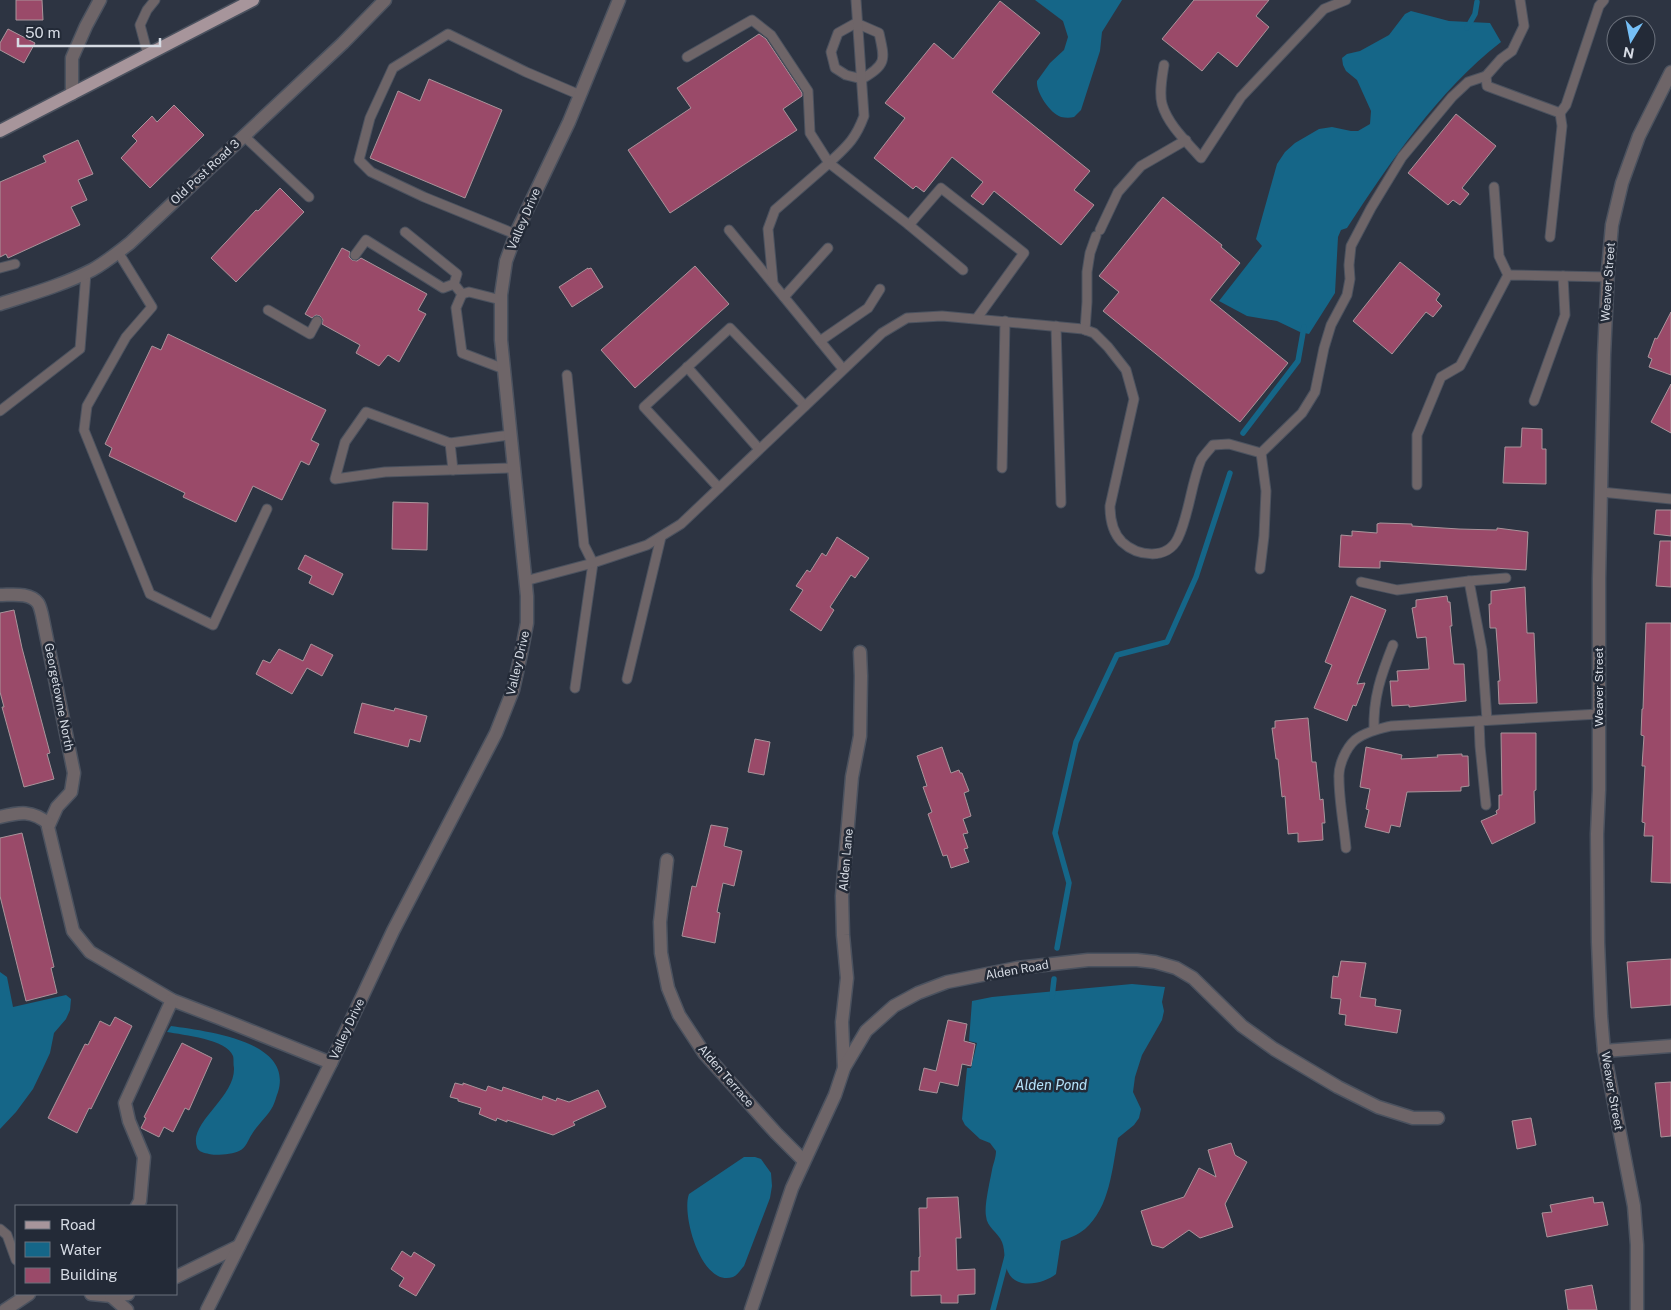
<svg xmlns="http://www.w3.org/2000/svg" width="1671" height="1310" font-family="'Public Sans',sans-serif">
  <rect width="100%" height="100%" fill="#2d3442"/>
  <g fill="#156688">
    <path d="M1035,0h87l-20,32 -2,19 -19,59 -7,7c-4,1 -8,1 -13,0 -11,-4 -25,-24 -24,-36l13,-18 14,-13 4,-13 -5,-16z"/>
    <path d="M1411,11l38,10 41,2 11,19c-64,50 -110,119 -154,186l-6,2 -3,7 -3,56 -26,41 -9,-2 -23,-11 -30,-5 -28,-15 43,-55 -6,-7 21,-75 8,-12 10,-9 24,-14 13,-2 19,4h7l12,-7 1,-13 -14,-31 -11,-9 -3,-6 -1,-7 5,-4 13,-3 29,-16 16,-21z"/>
    <polygon points="0,972 7,977 13,1007 66,995 71,999 70,1010 66,1019 54,1033 50,1053 44,1066 33,1089 16,1112 0,1129"/>
    <path d="M1132,984l33,3 -3,15 2,9 -2,9 -20,35 -7,22 -2,15 8,17 -2,9 -5,7 -16,13c-6,31 -8,69 -33,91 -7,6 -16,9 -24,12l-5,33c-12,10 -40,16 -48,-2 -5,-9 -2,-20 -6,-30 -4,-10 -15,-14 -16,-26 -2,-10 4,-35 6,-46 1,-6 4,-12 4,-19l-6,-8 -10,-4 -15,-14 -3,-6 5,-51h4l6,-25 -8,-2 3,-40 20,-4z"/>
    <path d="M171,1026c33,5 123,14 107,66 -2,5 -3,10 -5,14 -5,10 -15,18 -21,28 -4,6 -6,14 -13,17 -5,3 -25,5 -30,3 -4,-1 -11,-2 -12,-7 -9,-24 38,-49 37,-79 -1,-4 0,-9 -1,-12 -6,-17 -50,-21 -66,-24z"/>
    <path d="M744,1157h11l6,2 10,14 1,13 -2,12 -26,68c-3,3 -6,9 -11,11 -31,11 -52,-62 -44,-83z"/>
  </g>
  <g fill="none" stroke-linecap="round" stroke-linejoin="round">
    <g stroke="#156688" stroke-width="5.5">
      <polyline points="1467,28 1475,14 1477,2"/>
      <polyline points="1243,433 1298,361 1304,327"/>
      <polyline points="1057,948 1069,883 1055,833 1076,742 1117,655 1167,642 1196,577 1230,473"/>
      <polyline points="1052,997 1054,979"/>
      <polyline points="993,1310 1007,1257"/>
    </g>
  </g>
  <g fill="#9a4a69" stroke="#a9949b">
    <polygon points="16,0 42,0 43,20 16,20"/>
    <polygon points="1194,0 1269,0 1256,16 1269,27 1237,67 1218,52 1202,71 1162,39"/>
    <polygon points="1000,1 1040,33 992,92 1090,171 1074,190 1094,205 1061,245 994,191 983,205 971,196 983,182 952,157 924,192 916,186 913,189 874,158 905,118 885,103 934,43 953,59"/>
    <polygon points="8,29 35,43 24,63 0,50 0,43"/>
    <polygon points="759,34 766,39 802,93 802,96 783,109 797,130 670,213 628,150 691,108 677,88"/>
    <polygon points="429,79 502,110 465,198 370,158 398,91 420,101"/>
    <polygon points="174,105 204,135 150,188 121,158 137,141 132,136 152,116 157,122"/>
    <polygon points="1456,114 1496,146 1462,188 1469,194 1460,205 1453,200 1448,205 1408,173"/>
    <polygon points="78,140 93,174 78,180 87,200 71,207 80,225 8,258 6,254 0,257 0,182 46,162 43,156"/>
    <polygon points="280,188 304,212 236,282 211,258 256,210 258,211"/>
    <polygon points="1163,197 1222,245 1221,247 1240,263 1210,300 1288,363 1240,422 1103,311 1119,292 1099,276"/>
    <polygon points="342,248 350,252 349,257 352,260 357,261 361,258 427,294 418,310 426,314 399,362 388,355 379,366 356,353 360,345 322,324 323,320 320,316 316,315 312,318 305,314"/>
    <polygon points="1400,262 1440,294 1436,300 1442,306 1433,317 1426,312 1392,354 1353,321"/>
    <polygon points="695,266 729,304 635,388 601,350"/>
    <polygon points="588,268 588,269 591,268 603,287 572,307 559,287"/>
    <polygon points="1671,312 1671,375 1649,367 1652,359 1648,357 1655,338 1657,339"/>
    <polygon points="168,334 326,410 311,440 319,444 309,465 301,461 282,500 253,486 236,522 183,497 185,493 109,456 112,448 105,444 152,346 161,350"/>
    <polygon points="1671,384 1671,433 1651,422"/>
    <polygon points="1522,428 1542,429 1542,449 1546,449 1546,484 1503,483 1505,447 1521,447"/>
    <polygon points="393,502 428,503 427,550 392,549"/>
    <polygon points="1656,510 1671,510 1671,536 1654,534"/>
    <polygon points="1380,523 1412,524 1412,526 1459,529 1497,530 1497,528 1528,532 1526,570 1380,561 1380,568 1339,567 1341,535 1352,536 1352,531 1377,533 1377,524"/>
    <polygon points="837,537 869,558 855,578 851,575 830,607 834,610 821,631 790,610 803,590 796,586 807,570 810,572 822,553 826,556"/>
    <polygon points="1660,541 1671,541 1671,587 1656,586"/>
    <polygon points="305,555 343,574 333,595 309,583 312,576 298,569"/>
    <polygon points="1525,587 1527,633 1534,633 1537,703 1499,704 1498,681 1500,681 1496,628 1490,628 1489,604 1491,604 1491,591"/>
    <polygon points="1351,596 1386,610 1357,684 1365,683 1356,706 1353,705 1347,721 1314,708 1332,665 1325,662"/>
    <polygon points="1447,596 1448,602 1450,602 1452,626 1450,626 1454,664 1464,664 1466,701 1409,707 1409,705 1392,706 1390,681 1398,681 1397,671 1429,669 1426,637 1417,638 1412,608 1416,607 1416,600"/>
    <polygon points="14,610 22,648 50,753 47,754 54,779 24,787 2,707 4,707 0,692 0,613"/>
    <polygon points="1646,623 1671,623 1671,883 1651,882 1653,836 1644,836 1645,823 1642,822 1645,766 1642,766 1644,736 1641,735 1642,709 1643,709"/>
    <polygon points="311,644 333,655 322,676 307,668 292,694 256,674 263,660 270,663 279,649 303,661"/>
    <polygon points="362,703 394,711 395,708 427,716 420,742 410,739 408,747 354,733"/>
    <polygon points="1308,718 1312,762 1316,762 1320,800 1323,799 1325,823 1322,823 1323,840 1298,842 1298,833 1288,834 1285,796 1282,797 1278,759 1276,759 1272,728 1275,728 1275,721"/>
    <polygon points="1501,733 1536,733 1536,790 1534,791 1535,823 1492,844 1481,821 1497,814 1496,811 1499,809 1499,795 1502,795"/>
    <polygon points="755,739 770,742 764,775 748,772"/>
    <polygon points="942,747 951,773 959,770 960,773 962,773 969,791 964,793 971,816 963,819 968,833 963,834 968,848 964,849 969,862 951,868 947,855 943,856 928,814 932,812 923,787 927,786 917,756"/>
    <polygon points="1366,747 1402,755 1401,759 1438,757 1437,755 1462,754 1462,756 1468,756 1469,786 1461,787 1461,791 1407,792 1400,827 1391,825 1389,833 1365,827 1369,810 1366,809 1370,789 1360,787"/>
    <polygon points="711,825 728,828 724,846 742,851 734,886 723,883 717,912 720,913 715,943 682,936 692,886 696,887"/>
    <polygon points="22,833 54,967 51,968 57,993 26,1001 0,896 0,838"/>
    <polygon points="1671,959 1671,1005 1631,1008 1627,962"/>
    <polygon points="1341,961 1366,963 1360,997 1376,999 1375,1006 1401,1010 1397,1033 1345,1025 1346,1015 1339,1014 1341,999 1331,998 1333,976 1338,977"/>
    <polygon points="115,1017 132,1026 91,1109 89,1108 77,1133 48,1118 85,1044 88,1045 100,1021 110,1026"/>
    <polygon points="948,1020 967,1024 964,1041 975,1044 971,1066 962,1064 958,1086 940,1082 937,1093 919,1090 924,1068 936,1071"/>
    <polygon points="182,1043 212,1058 189,1110 185,1108 173,1132 164,1127 159,1137 141,1128 146,1118 144,1117"/>
    <polygon points="1671,1082 1671,1136 1661,1137 1655,1083"/>
    <polygon points="455,1083 463,1085 463,1083 486,1091 488,1086 502,1091 503,1087 542,1100 543,1096 556,1101 557,1098 569,1102 598,1090 606,1107 573,1122 575,1125 553,1135 507,1120 507,1122 497,1118 496,1121 479,1114 481,1108 458,1101 458,1099 450,1097"/>
    <polygon points="1531,1118 1536,1145 1517,1149 1512,1121"/>
    <polygon points="1231,1143 1235,1155 1247,1162 1225,1204 1233,1227 1200,1238 1189,1230 1163,1248 1152,1245 1141,1211 1184,1197 1199,1168 1216,1177 1208,1150"/>
    <polygon points="958,1197 961,1238 956,1238 957,1270 975,1269 975,1294 958,1295 958,1303 941,1303 941,1295 911,1296 911,1271 919,1271 919,1257 920,1257 919,1208 927,1208 927,1198"/>
    <polygon points="1593,1197 1594,1203 1603,1202 1608,1225 1547,1237 1542,1213 1552,1212 1550,1205"/>
    <polygon points="402,1251 411,1257 414,1252 435,1265 416,1296 399,1286 404,1278 391,1269"/>
    <polygon points="1592,1285 1597,1310 1568,1310 1565,1290"/>
  </g>
  <g fill="none" stroke-linecap="round" stroke-linejoin="round">
    <defs>
      <g id="service">
        <polyline points="1520,0 1524,26 1512,51 1501,59 1486,76 1487,86 1560,113 1562,126 1550,237"/>
        <path d="M856,23l23,10c6,27 8,31 -17,46l-16,-4 -11,-7 -4,-16 7,-19z"/>
        <polyline points="148,55 140,25 147,10 155,0"/>
        <path d="M687,57l65,-37 19,15 37,56 2,42 19,30c18,-17 26,-23 35,-47l-8,-116"/>
        <path d="M1164,65c-2,12 -5,27 -2,39 6,21 25,38 39,54l40,-61 83,-88 22,-9"/>
        <polyline points="1560,113 1566,105 1599,6 1604,0"/>
        <polyline points="244,136 309,197"/>
        <polyline points="1494,187 1499,256 1508,275"/>
        <polyline points="729,230 843,369"/>
        <polyline points="1100,230 1118,192 1141,166 1186,140"/>
        <polyline points="405,232 457,274 454,284"/>
        <polyline points="515,234 424,197 371,172 359,160 370,118 393,68 448,34 526,72 580,95"/>
        <polyline points="118,252 152,307 126,337 87,406 84,430 150,594 213,625 267,509"/>
        <polyline points="355,255 366,240 443,288 454,284 462,294"/>
        <polyline points="0,268 15,264"/>
        <polyline points="963,270 909,225 941,188 1024,253 977,318"/>
        <polyline points="773,283 768,229 775,210 829,163 909,225"/>
        <polyline points="462,294 456,308 462,353 504,369"/>
        <polyline points="462,294 469,292 501,300"/>
        <polyline points="784,297 828,248"/>
        <polyline points="268,310 310,334 317,321"/>
        <polyline points="1056,326 1061,503"/>
        <polyline points="1085,330 1087,302 1087,272 1090,253 1096,236"/>
        <polyline points="820,341 868,308 880,289"/>
        <polyline points="687,367 759,449"/>
        <polyline points="567,375 584,545 593,563 575,688"/>
        <polyline points="1534,401 1565,315 1563,276"/>
        <polyline points="0,411 80,349 86,273"/>
        <polyline points="510,435 450,443 366,412 345,442 335,479 385,472 513,468"/>
        <polyline points="450,443 453,470"/>
        <polyline points="1261,453 1302,413 1315,392 1324,348 1331,325 1347,295 1350,279 1349,265 1351,246 1371,208 1402,157 1452,97 1468,82 1486,76"/>
        <polyline points="1002,468 1005,321"/>
        <polyline points="1417,485 1417,435 1441,377 1460,366 1508,275 1608,277"/>
        <polyline points="719,488 644,407 730,328 805,406"/>
        <polyline points="1601,492 1671,499"/>
        <polyline points="1260,569 1264,536 1266,491 1261,453"/>
        <path d="M525,581l68,-18 54,-18 34,-21 201,-191 25,-15 35,-2 141,13 11,4 14,14 18,23 8,29 -24,107c0,13 2,26 12,36 15,14 45,19 56,-4 11,-23 13,-54 23,-78 3,-5 8,-10 12,-15l16,-1 32,9"/>
        <polyline points="1469,581 1506,578"/>
        <polyline points="1361,582 1397,590 1469,581 1482,650 1487,720"/>
        <polyline points="627,679 661,537"/>
        <polyline points="1479,721 1480,746 1486,805"/>
        <path d="M1374,730c-1,-32 7,-55 19,-85"/>
        <path d="M1346,848c-2,-23 -7,-47 -7,-70 -1,-12 7,-30 16,-38 10,-8 24,-11 36,-14l208,-12"/>
        <polyline points="0,1229 7,1235 16,1260"/>
      </g>
      <g id="minor">
        <polyline points="72,94 72,58 86,26 100,0"/>
        <path d="M0,304c31,-10 63,-19 92,-34 13,-7 25,-17 38,-27l213,-200 42,-43"/>
        <path d="M0,595c12,0 30,-3 38,8 2,3 3,8 4,12l32,158 -3,19 -14,15 -9,20 25,104 17,21 82,48 47,18 112,45"/>
        <path d="M0,817c20,-5 32,-7 49,7"/>
        <polyline points="667,860 660,922 661,953 668,988 679,1015 704,1053 776,1133 803,1160"/>
        <polyline points="1604,1051 1671,1046"/>
        <polyline points="844,1068 842,1022 847,978 843,935 842,896 852,777 860,736 861,676 860,652"/>
        <polyline points="137,1206 140,1201 144,1157 129,1121 125,1103 172,1000"/>
        <polyline points="176,1277 239,1246"/>
        <polyline points="91,1294 111,1296 128,1294"/>
        <polyline points="111,1296 127,1310"/>
        <polyline points="5,1310 29,1294"/>
        <polyline points="207,1310 331,1063 393,931 496,733 513,690 521,654 527,623 527,596 501,340 501,295 506,261 517,231 569,122 619,0"/>
        <polyline points="751,1310 792,1188 835,1095 844,1068 866,1031 894,1006 918,993 947,982 1017,968 1088,960 1137,960 1155,962 1176,968 1193,978 1242,1026 1274,1049 1338,1087 1378,1107 1413,1118 1438,1118"/>
      </g>
      <polyline id="tertiary" points="1637,1310 1637,1245 1634,1206 1604,1051 1601,1016 1598,942 1597,834 1599,790 1599,579 1604,355 1608,270 1612,225 1622,183 1639,136 1671,72"/>
      <polyline id="primary" points="0,131 253,0"/>
    </defs>
    <use href="#service" stroke="#4b525f" stroke-width="11"/>
    <use href="#minor" stroke="#4b525f" stroke-width="15"/>
    <use href="#tertiary" stroke="#4b525f" stroke-width="15"/>
    <use href="#primary" stroke="#4b525f" stroke-width="15"/>
    <use href="#service" stroke="#6e6568" stroke-width="9"/>
    <use href="#minor" stroke="#6e6568" stroke-width="12"/>
    <use href="#tertiary" stroke="#6e6568" stroke-width="12"/>
    <use href="#primary" stroke="#a7959b" stroke-width="12"/>
  </g>
  <g text-anchor="middle" dominant-baseline="central" stroke-width="5" stroke-linejoin="round" paint-order="stroke">
    <g font-size="12" fill="#d6dbe4" stroke="#232a37">
      <text transform="translate(205 172) rotate(-43)">Old Post Road 3</text>
      <text transform="translate(524 219) rotate(-67)">Valley Drive</text>
      <text transform="translate(1608 282) rotate(-86)">Weaver Street</text>
      <text transform="translate(518 663) rotate(-77)">Valley Drive</text>
      <text transform="translate(1599 687) rotate(-90)">Weaver Street</text>
      <text transform="translate(59 697) rotate(79)">Georgetowne North</text>
      <text transform="translate(846 860) rotate(-85)">Alden Lane</text>
      <text transform="translate(1017 970) rotate(-10)">Alden Road</text>
      <text transform="translate(347 1029) rotate(-65)">Valley Drive</text>
      <text transform="translate(726 1076) rotate(49)">Alden Terrace</text>
      <text transform="translate(1612 1091) rotate(80)">Weaver Street</text>
    </g>
    <g font-size="14" font-style="italic" fill="#b5e2fa" stroke="#232a37">
      <text x="1051" y="1085">Alden Pond</text>
    </g>
  </g>
  <rect x="15" y="1205" width="162" height="90" fill="#232a37" stroke="#6b717c"/>
  <rect x="25" y="1221" width="25" height="8" fill="#a7959b" stroke="#6b717c"/>
  <text x="60" y="1230" font-size="15" fill="#d6dbe4">Road</text>
  <rect x="25" y="1242" width="25" height="15" fill="#156688" stroke="#6b717c"/>
  <text x="60" y="1255" font-size="15" fill="#d6dbe4">Water</text>
  <rect x="25" y="1268" width="25" height="15" fill="#9a4a69" stroke="#6b717c"/>
  <text x="60" y="1280" font-size="15" fill="#d6dbe4">Building</text>
  <g transform="translate(1631 40) rotate(190)"><circle r="24" fill="#232a37" stroke="#6b717c"/>
  <path d="M0-4L9 19L0 12L-9 19Z" fill="#76c0f7"/>
  <text y="-8" font-size="14" font-weight="bold" text-anchor="middle" fill="#d6dbe4">N</text>
  </g>
  <path d="M18 38v8h142v-8" fill="none" stroke="#d6dbe4" stroke-width="2.5"/>
  <text x="25" y="38" font-size="15" fill="#d6dbe4" stroke="#232a37" stroke-width="4" paint-order="stroke">50 m</text>
</svg>
